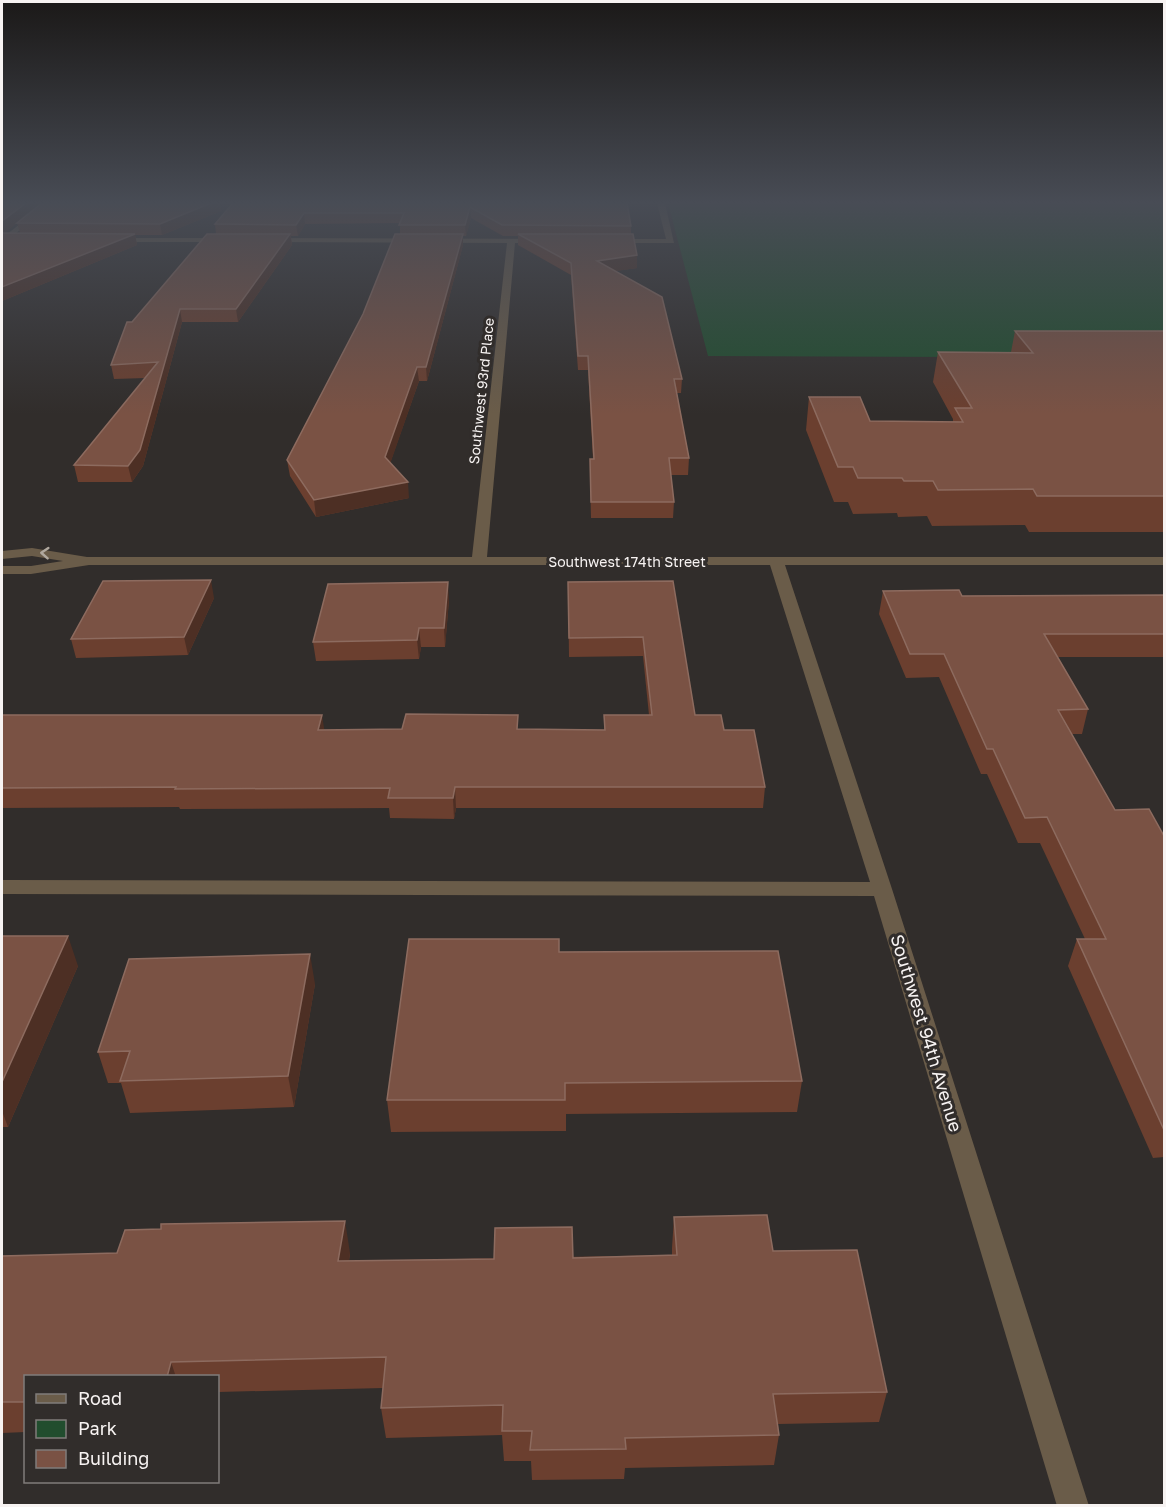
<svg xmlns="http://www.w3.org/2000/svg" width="1166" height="1507" font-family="'Golos Text',sans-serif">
  <rect width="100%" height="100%" fill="#312d2b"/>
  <polygon fill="#214d2e" points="668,203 1164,203 1164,358 708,356"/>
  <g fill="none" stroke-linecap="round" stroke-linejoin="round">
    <g fill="#6a5c49" fill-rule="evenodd">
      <polygon points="47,203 55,203 2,244 2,238"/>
      <polygon points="657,203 665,203 674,243 609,243 609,239 666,239"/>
      <polygon points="108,238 225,238 229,240 225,242 111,242 107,240"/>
      <polygon points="264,238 546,239 546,243 515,243 487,557 1164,557 1164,565 785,565 892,889 1089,1506 1057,1506 874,896 2,894 2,880 870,882 770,565 89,565 31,574 2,574 2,566 31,566 63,561 32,556 2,559 2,551 32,548 87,557 472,557 507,243 267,242 263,240"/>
    </g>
  </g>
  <g fill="#6b3f2f" fill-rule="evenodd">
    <path d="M2,203h218l1,8 -59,24h-27l2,10 -135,56zM31,212l-14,11 3,10h-17z"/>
    <polygon points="233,203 627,203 631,226 631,234 637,268 614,271 682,379 681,393 677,393 689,458 688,475 671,475 674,502 673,518 591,518 590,475 593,459 588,370 578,370 571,275 518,245 518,236 503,236 471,218 466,236 463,236 463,245 427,381 419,381 390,463 409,498 316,517 290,476 287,460 363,314 400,234 400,223 305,224 298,236 291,236 292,245 238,322 182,322 143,466 132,482 78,482 74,465 146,378 114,379 111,365 132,322 216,234 215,224"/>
    <polygon points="1015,331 1164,331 1164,532 1029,532 1025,525 932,526 927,516 898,517 897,513 853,514 848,502 834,502 806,430 809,397 870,421 953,422 953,419 933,382 938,352 1011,352"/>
    <polygon points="673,581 695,715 724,730 765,787 763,808 456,808 454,819 390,818 389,808 180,809 179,807 2,808 2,715 324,730 604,730 604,715 649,715 643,656 569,657 568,582"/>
    <polygon points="883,591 962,596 1164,595 1164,657 1058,657 1088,709 1082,734 1071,734 1115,810 1164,836 1164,1157 1153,1158 1068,966 1077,939 1085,939 1040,843 1018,843 987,774 981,774 939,677 906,678 879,614"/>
    <polygon points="214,598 188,655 76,658 71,639"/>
    <polygon points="449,600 445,647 421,647 419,659 316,661 313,642"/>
    <polygon points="2,936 78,966 8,1127 2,1127"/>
    <polygon points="559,952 802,1081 797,1112 566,1114 566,1131 391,1132 387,1100"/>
    <polygon points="315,984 294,1107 130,1113 121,1083 108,1083 98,1052"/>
    <polygon points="674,1217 773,1251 887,1392 879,1422 778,1424 779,1435 774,1465 625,1468 624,1479 532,1480 531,1461 504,1461 502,1435 386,1438 381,1408 383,1388 218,1392 218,1377 26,1377 26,1432 2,1433 2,1256 350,1253 349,1261 672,1255 672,1248"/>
  </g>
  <g fill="#4d2f24">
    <polygon points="26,203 43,203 2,235 2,221"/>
    <polygon points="211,203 220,203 221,211 162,235 160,224"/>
    <polygon points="470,207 471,218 466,236 465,225"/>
    <polygon points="304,213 305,224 298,236 296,225"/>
    <polygon points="135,234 137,245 2,301 2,287"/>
    <polygon points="290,234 292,245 238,322 236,309"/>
    <polygon points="463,234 463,245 427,381 426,367"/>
    <polygon points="637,255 637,268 597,274 597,261"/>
    <polygon points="180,309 182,322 143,466 132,482 128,466"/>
    <polygon points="417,367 419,381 387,473 385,457"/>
    <polygon points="408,482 409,498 316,517 314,500"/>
    <polygon points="211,580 214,598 188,655 184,637"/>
    <polygon points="448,582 449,600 445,647 444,628"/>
    <polygon points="419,628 421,647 419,659 417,640"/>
    <polygon points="322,715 325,734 318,730"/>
    <polygon points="455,787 456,808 454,819 453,798"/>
    <polygon points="68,936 78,966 8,1127 2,1111 2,1082"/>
    <polygon points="310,954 315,984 294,1107 288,1076"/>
    <polygon points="345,1221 350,1253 344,1293 338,1261"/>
    <polygon points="171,1362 176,1377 167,1377"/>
  </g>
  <g fill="#7a5244" stroke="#8d6b5f" stroke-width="1.5">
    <polygon points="2,203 26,203 2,221"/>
    <polygon points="42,203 211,203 160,224 17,223"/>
    <polygon points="233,203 627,203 631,226 502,225 470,207 465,225 399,225 404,213 304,213 296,225 215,224"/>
    <polygon points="2,233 135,234 2,287"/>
    <polygon points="207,234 290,234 236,309 180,309 140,450 128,466 74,465 158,362 111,365 127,322 132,322"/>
    <polygon points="395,234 463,234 426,367 417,367 385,457 408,482 314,500 287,460 363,314"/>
    <polygon points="518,234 633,234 637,255 597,261 662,297 682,379 674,379 689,458 669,458 674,502 591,502 590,459 594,459 588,356 578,356 571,263"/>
    <polygon points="1015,331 1164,331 1164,496 1037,496 1033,489 938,490 933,481 904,481 902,478 858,478 853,467 838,467 809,397 860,397 870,421 963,422 955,408 972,408 938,352 1033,353"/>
    <polygon points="211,580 184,637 71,639 103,581"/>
    <polygon points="673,581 695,715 721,715 724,730 754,730 765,787 455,787 453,798 388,798 390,788 175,789 176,787 2,788 2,715 322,715 318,730 402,729 406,714 518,715 517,729 605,730 604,715 652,715 643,637 569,638 568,582"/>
    <polygon points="448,582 444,628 419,628 417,640 313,642 328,584"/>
    <polygon points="959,590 962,596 1164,595 1164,634 1044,634 1088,709 1058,710 1115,810 1149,809 1164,836 1164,1130 1077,939 1106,939 1047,817 1025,818 993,749 987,749 944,654 910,654 883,591"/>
    <polygon points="2,936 68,936 2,1082"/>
    <polygon points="409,939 559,939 559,952 778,951 802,1081 565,1083 565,1100 387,1100"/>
    <polygon points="310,954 288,1076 120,1081 130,1051 98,1052 129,959"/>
    <polygon points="767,1215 773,1251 857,1250 887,1392 773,1394 779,1435 625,1438 626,1449 530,1450 532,1431 502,1431 503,1405 381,1408 386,1357 171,1362 167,1377 26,1377 26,1402 2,1402 2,1256 117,1253 125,1230 161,1229 161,1224 345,1221 338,1261 494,1259 495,1228 572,1227 573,1258 677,1255 674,1217"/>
  </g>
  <defs><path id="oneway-chevron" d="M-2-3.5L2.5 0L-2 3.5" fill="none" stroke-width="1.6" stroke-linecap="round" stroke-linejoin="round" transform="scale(1.5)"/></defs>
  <use stroke="#b0a89e" href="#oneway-chevron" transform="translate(45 553) rotate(-176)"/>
  <linearGradient id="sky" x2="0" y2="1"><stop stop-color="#1b1918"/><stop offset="0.49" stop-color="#484c55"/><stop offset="1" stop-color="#484c55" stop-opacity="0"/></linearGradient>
  <rect width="1166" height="414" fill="url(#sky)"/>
  <g text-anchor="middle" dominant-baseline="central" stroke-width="6" stroke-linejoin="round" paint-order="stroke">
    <g font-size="14" fill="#f7f3f2" stroke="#312d2b">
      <text transform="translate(481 391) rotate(-84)">Southwest 93rd Place</text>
      <text x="627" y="561">Southwest 174th Street</text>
    </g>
    <g font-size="18" fill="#f7f3f2" stroke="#312d2b">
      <text transform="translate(927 1033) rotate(73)">Southwest 94th Avenue</text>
    </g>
  </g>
  <rect width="1166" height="1507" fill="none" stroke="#f7f3f2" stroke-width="6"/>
  <rect x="24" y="1375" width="195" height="108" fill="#312d2b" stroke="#807c7b" stroke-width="1.5"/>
  <rect x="36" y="1394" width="30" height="9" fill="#6a5c49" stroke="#807c7b" stroke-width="1.5"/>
  <text x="78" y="1405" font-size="18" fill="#f7f3f2">Road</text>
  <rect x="36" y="1420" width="30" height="18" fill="#214d2e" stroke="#807c7b" stroke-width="1.5"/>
  <text x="78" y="1435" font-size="18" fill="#f7f3f2">Park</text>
  <rect x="36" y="1450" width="30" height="18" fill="#7a5244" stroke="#807c7b" stroke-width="1.5"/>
  <text x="78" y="1465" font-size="18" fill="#f7f3f2">Building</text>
</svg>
